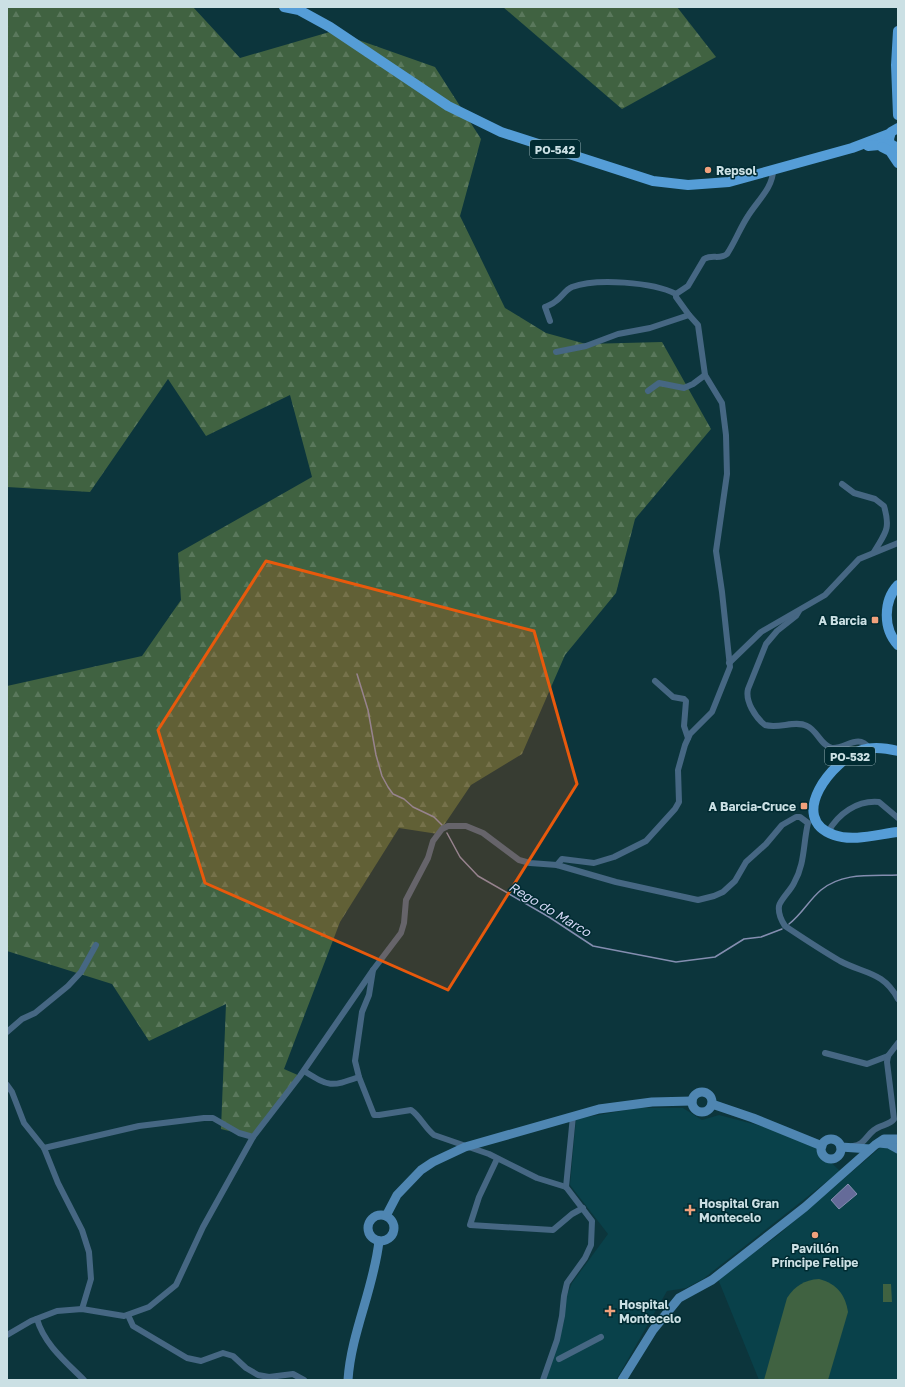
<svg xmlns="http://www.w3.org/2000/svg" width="905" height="1387" font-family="'Golos Text',sans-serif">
  <defs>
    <pattern id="forest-firs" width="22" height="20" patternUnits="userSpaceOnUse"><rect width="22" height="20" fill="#406241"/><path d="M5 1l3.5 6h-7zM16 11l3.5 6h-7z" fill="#5a785c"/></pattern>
  </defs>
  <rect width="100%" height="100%" fill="#0c353c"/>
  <g fill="#09414a">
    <polygon points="638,1108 683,1108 702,1120 719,1115 780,1131 816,1148 840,1171 703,1279 686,1288 667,1291 616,1380 548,1380 546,1379 564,1322 565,1300 572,1283 608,1234 570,1185 576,1119"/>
    <polygon points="888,1141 898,1143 898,1380 759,1380 718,1279 777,1236"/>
  </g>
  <g fill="url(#forest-firs)">
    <polygon points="7,7 193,7 240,58 333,31 435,67 481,139 460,216 505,308 546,333 586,344 662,342 711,429 635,519 616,593 565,655 522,754 471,785 438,834 399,828 340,922 284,1069 300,1076 253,1137 221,1129 226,1004 149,1041 112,984 7,951 7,686 142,656 181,600 178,553 312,477 290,395 206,436 168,379 90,492 7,487"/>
    <polygon points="503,7 677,7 716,57 622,109"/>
  </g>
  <g fill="#406241">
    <path d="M819,1279c18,5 26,15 29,33l-20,68h-64l23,-82c8,-12 17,-18 32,-19z"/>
    <polygon points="883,1284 891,1284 892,1302 883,1302"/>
  </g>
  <polygon fill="#656b99" stroke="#848eb0" points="848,1184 857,1194 839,1209 831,1200"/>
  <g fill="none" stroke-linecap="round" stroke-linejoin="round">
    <g stroke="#848eb0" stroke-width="1.5">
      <polyline points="357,674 368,710 376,755 382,776 388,787 393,794 404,799 413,807 434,817 442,825"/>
      <polyline points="447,833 460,857 478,876 549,917 593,946 676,962 715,957 744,939 761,937 782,929"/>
      <path d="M789,924c13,-10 20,-24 32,-34 22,-18 50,-14 77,-15"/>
    </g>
    <g stroke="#466783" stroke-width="6">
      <path d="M550,321l-5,-14c4,-2 8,-3 11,-6 6,-4 9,-11 16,-14 24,-9 81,-5 104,7"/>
      <polyline points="556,352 586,346 618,334 650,328 689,315"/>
      <polyline points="648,391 659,383 684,388 693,384 705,375"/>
      <path d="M842,484l12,9 21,6 9,7c7,24 1,27 -10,46"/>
      <path d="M799,611l-3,5 -19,15 -11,13 -18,45c-3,12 7,28 17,36 14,4 30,-5 42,1 10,4 14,20 25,22 14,1 26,-15 37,0"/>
      <polyline points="729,663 761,632 825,595 859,559 898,543"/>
      <polyline points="655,681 673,697 684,699 686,701 684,726 688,738"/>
      <path d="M828,832c10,-18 29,-32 51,-30l19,16"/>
      <path d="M557,865l5,-6 32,4 20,-6 32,-16 29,-32 4,-7 -1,-32 7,-25 5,-11 22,-22 18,-45 -8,-75 -6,-41 11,-77 -1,-39 -4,-32 -17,-28 -7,-50 -9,-10 -13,-18v-3l12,-8 16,-27c8,-5 16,1 23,-5 8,-12 13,-26 21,-38 9,-15 25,-28 25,-46"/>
      <polyline points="7,1032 22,1019 35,1013 68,986 81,972 96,945"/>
      <polyline points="825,1053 867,1064 888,1056"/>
      <path d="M304,1071c26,16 26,16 55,6l15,38h5l32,-5c9,6 14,18 23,25l55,19 48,24 29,9 26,34 -1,24 -6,13 -18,25 -3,13 -2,20 -5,24 -14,40"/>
      <polyline points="359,1077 355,1061 362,1012 369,995 373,970"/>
      <polyline points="7,1085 12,1092 24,1123 44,1148 58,1183 82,1230 89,1252 91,1279 82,1309"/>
      <path d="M853,1146c11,-1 13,-10 21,-16 6,-5 16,-5 20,-11l-7,-57 1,-6 10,-13"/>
      <polyline points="44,1148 139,1126 204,1118 213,1118 239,1133 253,1137"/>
      <polyline points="497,1159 479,1197 470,1225 553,1230 572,1214 583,1208"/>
      <polyline points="566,1187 573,1116"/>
      <polyline points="128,1315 133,1326 187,1358 201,1361 223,1353 233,1356 246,1368 258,1375 269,1377 293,1374 304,1380"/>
      <path d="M37,1319c7,25 29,43 47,61"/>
      <path d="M7,1335l24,-14 26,-10 25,-2 42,7 25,-9 27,-22 27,-58 50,-90 47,-61 73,-106 28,-37 3,-10 2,-23 22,-42 5,-17 9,-12 6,-3h18l17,7 36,27 11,3 27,2 59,17 82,18 16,-4 9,-4 12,-11 11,-19 20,-18 16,-19 14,-8h4l8,6c-5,21 -3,41 -14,60 -3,7 -14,17 -15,23 -1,7 2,14 6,20 18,12 36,24 55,35 24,13 43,10 58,38"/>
      <polyline points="559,1359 601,1337"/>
    </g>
    <g stroke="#4f86b2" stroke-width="9">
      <circle cx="702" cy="1102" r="10"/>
      <polyline points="712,1104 753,1118 822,1146"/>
      <circle cx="831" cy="1149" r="10"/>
      <polyline points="879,1143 889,1144 898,1149"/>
      <polyline points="841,1147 870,1149"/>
      <circle cx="381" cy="1228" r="13"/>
      <polyline points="386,1216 397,1195 421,1170 433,1162 465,1147 599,1109 652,1102 692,1101"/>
      <path d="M348,1380c3,-47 26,-92 31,-139"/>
      <polyline points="622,1380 653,1330 679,1298 712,1280 805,1207 875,1145 884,1139 898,1139"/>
    </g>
    <g stroke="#559dd7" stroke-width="10">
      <polyline points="284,7 299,10 330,27 448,106 501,132 653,181 688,185 729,182 852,148 889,134"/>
      <polyline points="898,31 896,65 898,115"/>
      <polyline points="898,128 891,132 889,139 890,144 898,148"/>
      <polyline points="868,146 890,144"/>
      <polyline points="882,147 890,151 898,163"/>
      <path d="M898,585c-15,16 -15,44 0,60"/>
      <path d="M898,751c-12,-3 -24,-5 -36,-1 -29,9 -76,68 -28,85 19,7 45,-1 64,-3"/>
    </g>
  </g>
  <path fill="#e8590c" fill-opacity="0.2" stroke="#e8590c" stroke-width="3" stroke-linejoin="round" d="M266,561l268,70 43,153 -129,206 -243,-107 -47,-153z"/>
  <g fill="#f1a17c" stroke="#002b32" stroke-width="1.5">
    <circle cx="708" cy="170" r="4"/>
    <rect x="871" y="616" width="8" height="8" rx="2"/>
    <rect x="800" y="802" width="8" height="8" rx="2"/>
    <path d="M688 1204h4v4h4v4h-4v4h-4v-4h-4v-4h4z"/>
    <circle cx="815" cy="1235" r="4"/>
    <path d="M608 1305h4v4h4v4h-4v4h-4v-4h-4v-4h4z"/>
  </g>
  <g text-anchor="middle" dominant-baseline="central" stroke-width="3" stroke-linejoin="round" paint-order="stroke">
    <g fill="#002b32" stroke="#8eaaaf" stroke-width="1">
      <rect x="530" y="140" width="50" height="18" rx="3"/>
      <rect x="825" y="747" width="50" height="18" rx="3"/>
    </g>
    <g font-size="11" font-weight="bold" fill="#cbe0e4">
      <text x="555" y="149">PO-542</text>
      <text x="850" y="756">PO-532</text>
    </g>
    <g font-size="12" font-weight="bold" fill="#cbe0e4" stroke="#002b32" text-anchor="start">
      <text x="716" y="170">Repsol</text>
      <text x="867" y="620" text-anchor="end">A Barcia</text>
      <text x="796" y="806" text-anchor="end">A Barcia-Cruce</text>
      <text x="699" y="1203">Hospital Gran<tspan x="699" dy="14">Montecelo</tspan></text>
      <text x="815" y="1248" text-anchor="middle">Pavillón<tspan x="815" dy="14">Príncipe Felipe</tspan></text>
      <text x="619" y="1304">Hospital<tspan x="619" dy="14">Montecelo</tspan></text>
    </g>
    <g font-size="13" font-style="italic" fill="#d1d6f3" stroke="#002b32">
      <text transform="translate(550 909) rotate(31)">Rego do Marco</text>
    </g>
  </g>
  <rect width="905" height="1387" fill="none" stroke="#cbe0e4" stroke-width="16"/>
</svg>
